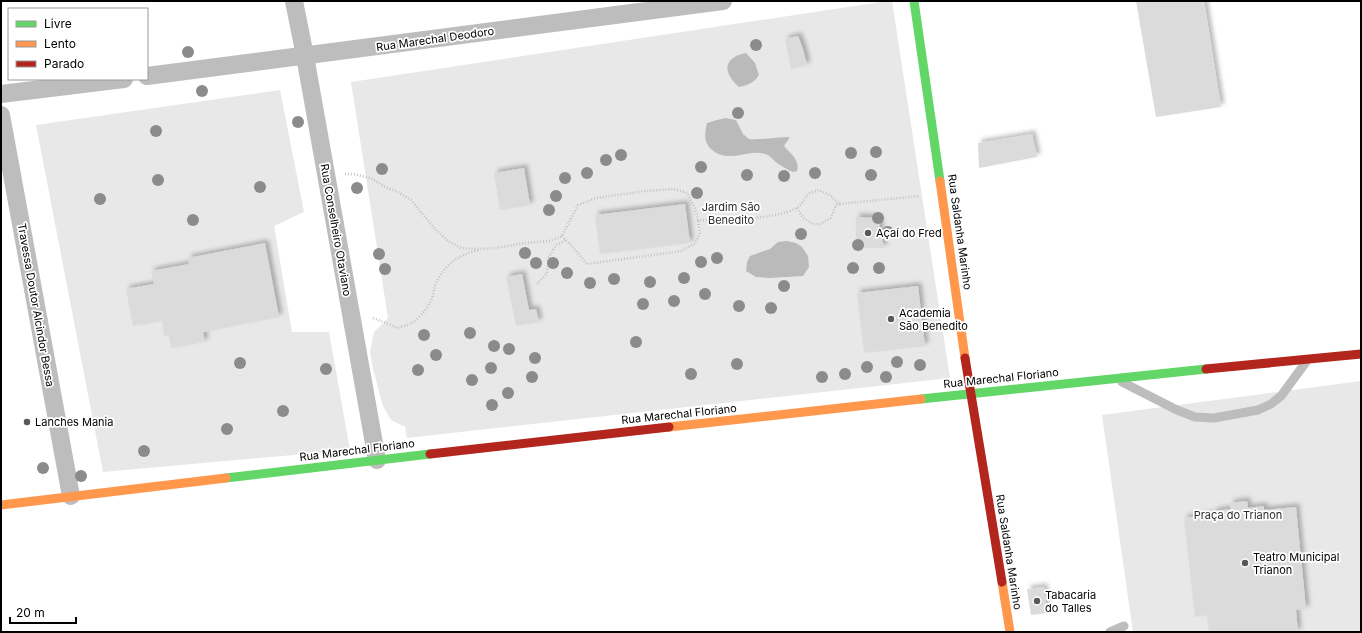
<svg xmlns="http://www.w3.org/2000/svg" width="1362" height="633" font-family="Inter,sans-serif">
  <defs>
    <filter id="shadow"><feDropShadow dx="3.5" dy="-3.5" stdDeviation="2" flood-color="#0004"/></filter>
  </defs>
  <rect width="100%" height="100%" fill="#fff"/>
  <g fill="#e8e8e8">
    <polygon points="887,1 892,1 950,378 407,438 405,426 403,426 391,420 383,406 373,369 370,352 374,332 388,318 351,82"/>
    <polygon points="280,90 304,212 274,226 292,332 329,332 350,450 103,472 36,125"/>
    <polygon points="1361,381 1361,632 1133,632 1102,415"/>
  </g>
  <g fill="#bababa">
    <path d="M746,53l9,10 4,12c-5,8 -11,10 -20,12 -16,-14 -17,-29 7,-34z"/>
    <path d="M726,118l10,2 7,14 6,5c14,1 27,-2 41,-2l-6,9c7,8 16,14 13,25l-4,1c-5,-2 -11,-6 -16,-9 -4,-3 -7,-8 -12,-9 -18,-6 -36,11 -54,-5 -8,-8 -6,-16 -4,-26l10,-3z"/>
    <polygon points="787,241 796,243 802,247 808,256 809,267 803,276 770,278 756,277 746,271 747,262 750,256 770,249 778,242"/>
  </g>
  <g fill="#dbdbdb" filter="url(#shadow)">
    <polygon points="1136,1 1204,1 1221,107 1156,117"/>
    <polygon points="798,36 803,49 807,65 791,69 785,39"/>
    <polygon points="1032,134 1037,157 979,168 978,143"/>
    <polygon points="524,168 530,205 500,210 494,173"/>
    <polygon points="685,204 690,243 600,254 595,215"/>
    <polygon points="856,217 878,218 884,248 856,248"/>
    <polygon points="265,243 279,317 203,332 205,342 171,348 169,335 164,336 162,321 133,326 126,289 154,284 151,271 189,264 188,258"/>
    <polygon points="522,274 529,310 536,309 539,322 516,326 506,277"/>
    <polygon points="918,286 925,346 864,353 857,293"/>
    <polygon points="1247,501 1248,508 1264,506 1264,510 1296,507 1306,609 1296,610 1298,632 1209,632 1207,615 1195,617 1184,518 1214,514 1214,511 1231,509 1230,503"/>
    <polygon points="1044,587 1047,613 1031,615 1027,589"/>
  </g>
  <g fill="none" stroke-linecap="round" stroke-linejoin="round">
    <g stroke="#c2c2c2" stroke-width="2.5" stroke-dasharray="1 2" stroke-linecap="butt">
      <path d="M345,174h8l18,4 14,9 11,4 15,9 24,29 13,12 13,7 17,1 18,-1 29,-5 25,-2 12,-5 16,-31 18,-7 49,-7 29,-2 13,4 8,15 3,12c25,0 77,0 98,-12 6,-3 8,-9 12,-14 3,-2 8,-3 11,-4l11,5 9,9 81,-8"/>
      <polyline points="797,208 803,218 813,224 820,224 831,218 836,205 841,204"/>
      <polyline points="562,236 570,244 587,264 681,251 694,244 700,234 698,220"/>
      <polyline points="537,284 547,273 549,257 556,245 566,240"/>
      <path d="M373,318l25,10c5,-2 11,-3 15,-6 8,-5 15,-15 19,-24 2,-5 2,-10 4,-15 9,-19 24,-29 43,-33"/>
    </g>
    <g stroke="#bdbdbd" stroke-width="9">
      <polyline points="1122,382 1177,410 1195,417 1214,418 1258,410 1271,404 1281,396 1306,362"/>
      <polyline points="1110,632 1124,626"/>
    </g>
    <g stroke="#bdbdbd" stroke-width="18">
      <polyline points="294,1 305,56 377,460"/>
      <polyline points="147,76 723,1"/>
      <polyline points="1,94 124,79"/>
      <polyline points="1,115 71,496"/>
    </g>
    <g stroke="#63d668" stroke-width="9">
      <polyline points="914,1 940,181"/>
      <polyline points="921,399 1206,369"/>
      <polyline points="226,478 430,454"/>
    </g>
    <g stroke="#ff974d" stroke-width="9">
      <polyline points="940,181 965,358"/>
      <polyline points="669,427 921,399"/>
      <polyline points="1,505 226,478"/>
      <polyline points="1002,582 1010,632"/>
    </g>
    <g stroke="#b3261e" stroke-width="9">
      <polyline points="965,358 1002,582"/>
      <polyline points="1206,369 1361,354"/>
      <polyline points="430,454 669,427"/>
    </g>
  </g>
  <g fill="#8b8b8b">
    <circle cx="756" cy="45" r="6"/>
    <circle cx="188" cy="52" r="6"/>
    <circle cx="202" cy="91" r="6"/>
    <circle cx="738" cy="113" r="6"/>
    <circle cx="298" cy="122" r="6"/>
    <circle cx="156" cy="131" r="6"/>
    <circle cx="876" cy="152" r="6"/>
    <circle cx="851" cy="153" r="6"/>
    <circle cx="621" cy="155" r="6"/>
    <circle cx="606" cy="160" r="6"/>
    <circle cx="701" cy="167" r="6"/>
    <circle cx="382" cy="169" r="6"/>
    <circle cx="587" cy="173" r="6"/>
    <circle cx="815" cy="173" r="6"/>
    <circle cx="747" cy="175" r="6"/>
    <circle cx="871" cy="175" r="6"/>
    <circle cx="784" cy="176" r="6"/>
    <circle cx="565" cy="178" r="6"/>
    <circle cx="158" cy="180" r="6"/>
    <circle cx="260" cy="187" r="6"/>
    <circle cx="357" cy="188" r="6"/>
    <circle cx="697" cy="193" r="6"/>
    <circle cx="556" cy="196" r="6"/>
    <circle cx="100" cy="199" r="6"/>
    <circle cx="549" cy="210" r="6"/>
    <circle cx="878" cy="218" r="6"/>
    <circle cx="193" cy="220" r="6"/>
    <circle cx="888" cy="232" r="6"/>
    <circle cx="801" cy="234" r="6"/>
    <circle cx="858" cy="245" r="6"/>
    <circle cx="525" cy="253" r="6"/>
    <circle cx="379" cy="254" r="6"/>
    <circle cx="717" cy="258" r="6"/>
    <circle cx="701" cy="262" r="6"/>
    <circle cx="536" cy="263" r="6"/>
    <circle cx="553" cy="263" r="6"/>
    <circle cx="853" cy="268" r="6"/>
    <circle cx="879" cy="268" r="6"/>
    <circle cx="385" cy="269" r="6"/>
    <circle cx="567" cy="273" r="6"/>
    <circle cx="684" cy="278" r="6"/>
    <circle cx="614" cy="279" r="6"/>
    <circle cx="650" cy="282" r="6"/>
    <circle cx="590" cy="283" r="6"/>
    <circle cx="784" cy="286" r="6"/>
    <circle cx="705" cy="294" r="6"/>
    <circle cx="674" cy="301" r="6"/>
    <circle cx="643" cy="304" r="6"/>
    <circle cx="739" cy="306" r="6"/>
    <circle cx="771" cy="308" r="6"/>
    <circle cx="470" cy="333" r="6"/>
    <circle cx="424" cy="335" r="6"/>
    <circle cx="636" cy="342" r="6"/>
    <circle cx="494" cy="346" r="6"/>
    <circle cx="509" cy="349" r="6"/>
    <circle cx="436" cy="355" r="6"/>
    <circle cx="535" cy="358" r="6"/>
    <circle cx="897" cy="362" r="6"/>
    <circle cx="240" cy="363" r="6"/>
    <circle cx="737" cy="364" r="6"/>
    <circle cx="920" cy="365" r="6"/>
    <circle cx="867" cy="367" r="6"/>
    <circle cx="491" cy="368" r="6"/>
    <circle cx="326" cy="369" r="6"/>
    <circle cx="418" cy="370" r="6"/>
    <circle cx="691" cy="374" r="6"/>
    <circle cx="845" cy="374" r="6"/>
    <circle cx="532" cy="377" r="6"/>
    <circle cx="822" cy="377" r="6"/>
    <circle cx="886" cy="377" r="6"/>
    <circle cx="472" cy="380" r="6"/>
    <circle cx="508" cy="393" r="6"/>
    <circle cx="492" cy="405" r="6"/>
    <circle cx="283" cy="411" r="6"/>
    <circle cx="227" cy="429" r="6"/>
    <circle cx="144" cy="451" r="6"/>
    <circle cx="43" cy="468" r="6"/>
    <circle cx="81" cy="476" r="6"/>
  </g>
  <g fill="#595959" stroke="#fff" stroke-width="1.5">
    <circle cx="868" cy="233" r="4"/>
    <circle cx="891" cy="319" r="4"/>
    <circle cx="27" cy="422" r="4"/>
    <circle cx="1245" cy="563" r="4"/>
    <circle cx="1037" cy="601" r="4"/>
  </g>
  <g text-anchor="middle" dominant-baseline="central" stroke-width="3.5" stroke-linejoin="round" paint-order="stroke">
    <g font-size="11" fill="#000" stroke="#fff">
      <text transform="translate(435 39) rotate(-8)">Rua Marechal Deodoro</text>
      <text transform="translate(336 230) rotate(80)">Rua Conselheiro Otaviano</text>
      <text transform="translate(960 232) rotate(82)">Rua Saldanha Marinho</text>
      <text transform="translate(36 305) rotate(80)">Travessa Doutor Alcindor Bessa</text>
      <text transform="translate(1001 378) rotate(-6)">Rua Marechal Floriano</text>
      <text transform="translate(679 414) rotate(-6)">Rua Marechal Floriano</text>
      <text transform="translate(357 450) rotate(-7)">Rua Marechal Floriano</text>
      <text transform="translate(1009 552) rotate(81)">Rua Saldanha Marinho</text>
    </g>
    <g font-size="11" fill="#2c2c2c" stroke="#fff">
      <text x="731" y="207">Jardim São<tspan x="731" dy="13">Benedito</tspan></text>
      <text x="1238" y="515">Praça do Trianon</text>
    </g>
    <g font-size="11" fill="#000" stroke="#fff" text-anchor="start">
      <text x="876" y="233">Açaí do Fred</text>
      <text x="899" y="313">Academia<tspan x="899" dy="13">São Benedito</tspan></text>
      <text x="35" y="422">Lanches Mania</text>
      <text x="1253" y="557">Teatro Municipal<tspan x="1253" dy="13">Trianon</tspan></text>
      <text x="1045" y="595">Tabacaria<tspan x="1045" dy="13">do Talles</tspan></text>
    </g>
  </g>
  <rect width="1362" height="633" fill="none" stroke="#000000" stroke-width="4"/>
  <rect x="8" y="8" width="140" height="72" fill="#ffffff" stroke="#999999"/>
  <rect x="16" y="21" width="20" height="6" fill="#63d668" stroke="#999999"/>
  <text x="44" y="28" font-size="12" fill="#000000">Livre</text>
  <rect x="16" y="41" width="20" height="6" fill="#ff974d" stroke="#999999"/>
  <text x="44" y="48" font-size="12" fill="#000000">Lento</text>
  <rect x="16" y="61" width="20" height="6" fill="#b3261e" stroke="#999999"/>
  <text x="44" y="68" font-size="12" fill="#000000">Parado</text>
  <path d="M10 617v6h66v-6" fill="none" stroke="#000000" stroke-width="2"/>
  <text x="16" y="617" font-size="12" fill="#000000" stroke="#ffffff" stroke-width="3" paint-order="stroke">20 m</text>
</svg>
